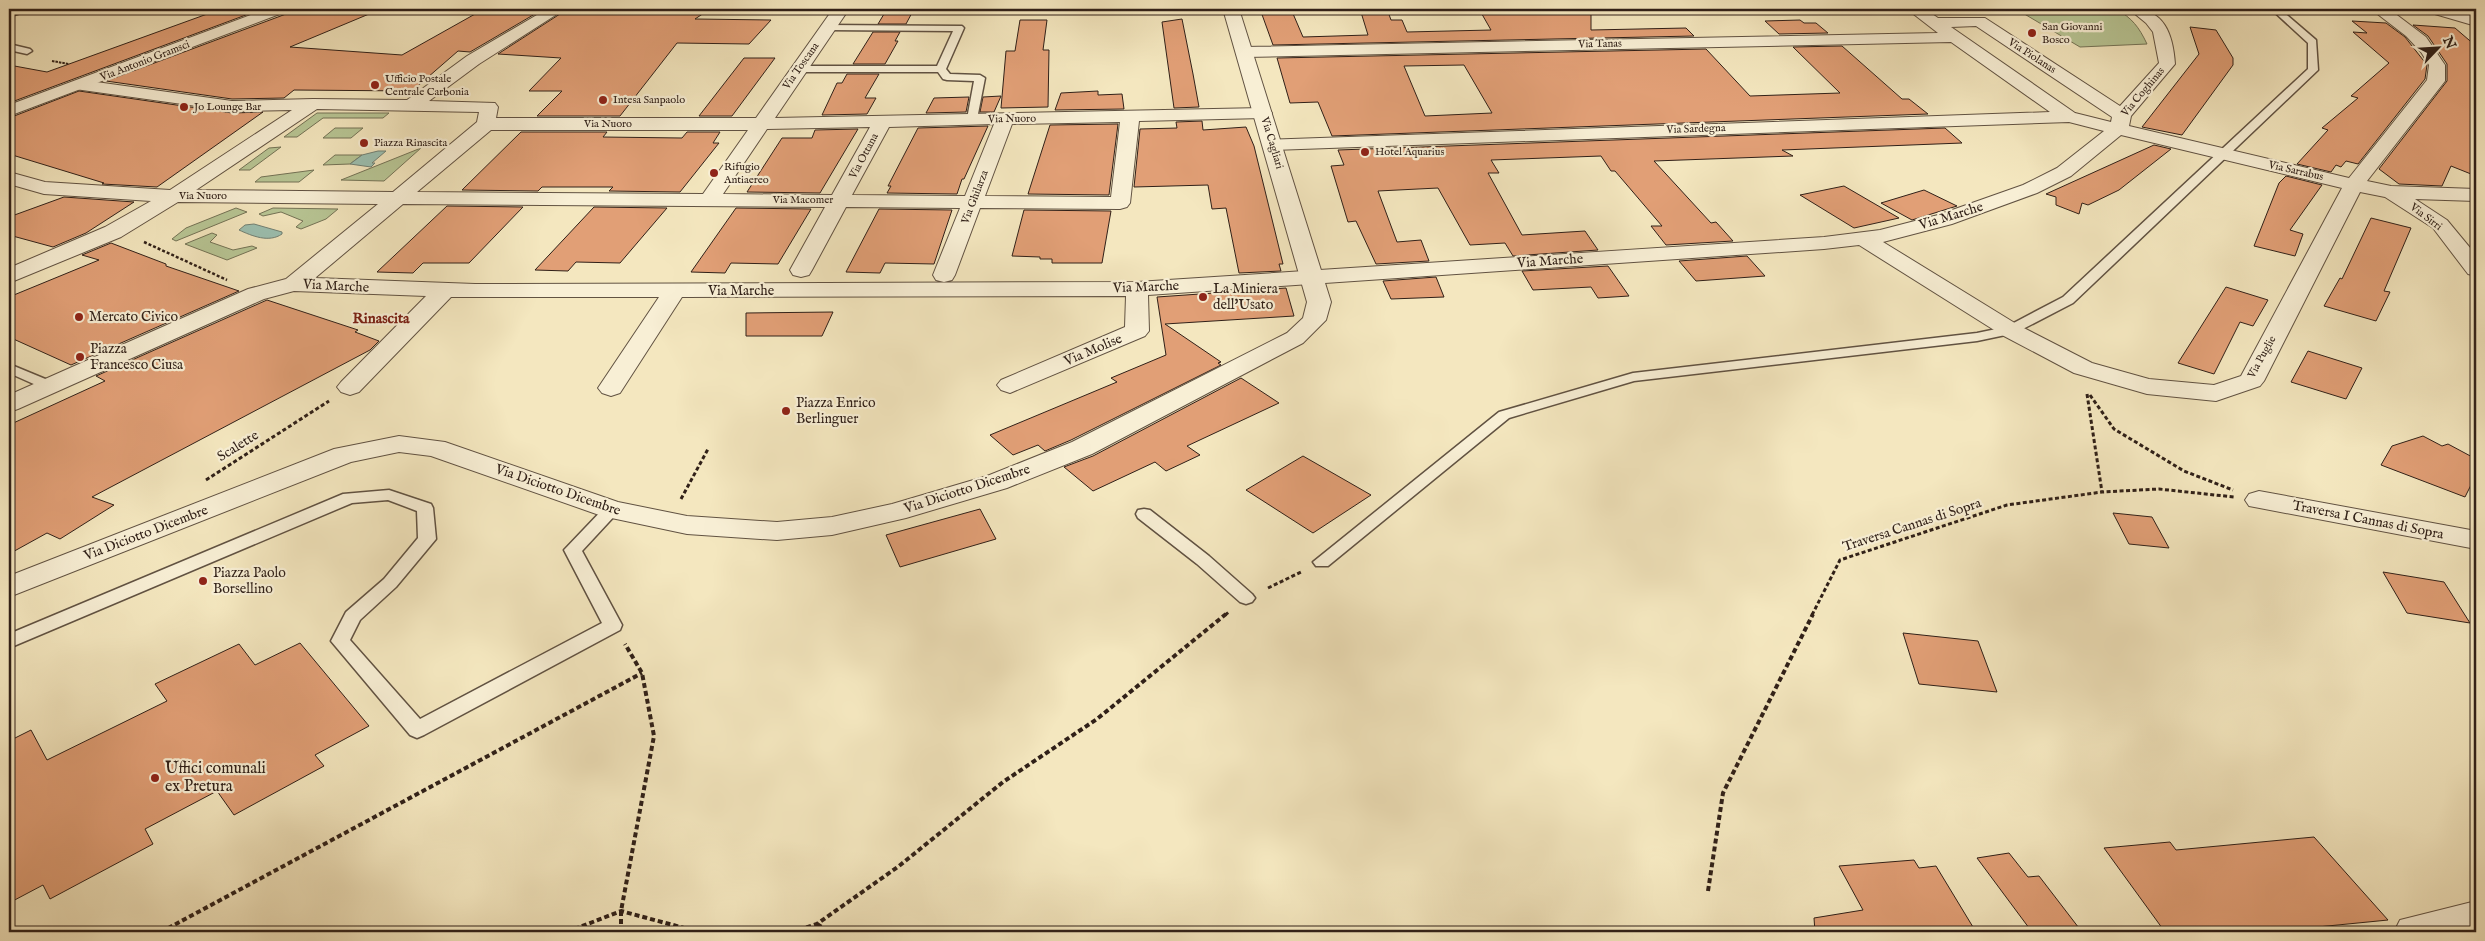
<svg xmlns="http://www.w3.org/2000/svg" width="2485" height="941" font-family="'IM FELL English',serif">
  <rect width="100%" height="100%" fill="#f4e7bf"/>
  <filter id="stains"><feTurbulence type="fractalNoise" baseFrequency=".004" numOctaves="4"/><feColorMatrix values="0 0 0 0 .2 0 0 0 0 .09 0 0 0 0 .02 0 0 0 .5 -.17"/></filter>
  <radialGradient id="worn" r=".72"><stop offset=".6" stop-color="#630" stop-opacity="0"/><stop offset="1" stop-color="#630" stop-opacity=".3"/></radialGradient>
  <g fill="#b8c695" stroke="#747356">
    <path d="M2016,9h100c16,9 23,18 31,35l-67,3z"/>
    <polygon points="317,113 389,113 383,118 323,118 297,137 284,137"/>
    <polygon points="335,128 363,128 351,138 323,138"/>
    <polygon points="281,147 250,170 239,170 269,148"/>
    <polygon points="421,148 384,181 341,180"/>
    <polygon points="335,155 362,155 350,164 323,165"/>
    <polygon points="314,170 299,182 255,182 261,177"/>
    <polygon points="236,208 247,212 176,241 172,239 186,228"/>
    <polygon points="273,208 338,209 326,219 301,229 296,227 303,221 281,212 263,216 259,214"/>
    <polygon points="212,233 217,235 210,242 233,250 252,246 257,248 227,260 185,244"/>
  </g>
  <g fill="#9cc0b1" stroke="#718074">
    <polygon points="378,151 386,151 372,163 375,163 371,167 350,164 362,155"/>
    <path d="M254,224l28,8v2c-13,9 -30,2 -43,-4l6,-5z"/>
  </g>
  <g fill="#e19f76" stroke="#302018" fill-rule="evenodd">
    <polygon points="221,9 262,9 9,103 9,65 47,72"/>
    <polygon points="290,9 381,9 290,47 402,55 484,9 540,11 470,52 458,51 412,91 294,90 284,98 232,99 106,81 286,14"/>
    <polygon points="579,9 710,9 695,19 771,20 749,44 677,43 620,116 537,116 562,91 529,91 561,58 498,54 563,12 579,13"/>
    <polygon points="887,9 914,9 906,24 878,24"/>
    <polygon points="1260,9 1291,9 1303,37 1368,35 1360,9 1387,9 1391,20 1402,20 1407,32 1491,30 1479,9 1591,9 1591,30 1686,28 1694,36 1273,45"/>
    <polygon points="1182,19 1193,74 1199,107 1174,108 1162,22"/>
    <polygon points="1020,20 1047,20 1043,50 1049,50 1048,107 1001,108 1006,51 1015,51"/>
    <polygon points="1800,20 1804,23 1816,23 1828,33 1779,34 1765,21"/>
    <polygon points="2352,21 2386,23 2405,37 2427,65 2425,79 2358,164 2346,161 2341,167 2336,165 2331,172 2297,164 2328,130 2322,128 2358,98 2351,96 2389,63 2353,32 2367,33"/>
    <polygon points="2413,25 2455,28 2476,46 2476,176 2451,166 2442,186 2399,184 2379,169 2447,81 2447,64 2428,36"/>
    <polygon points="2190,27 2216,30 2233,58 2233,65 2182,135 2142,127 2199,54"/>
    <polygon points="873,32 900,32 895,41 898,41 885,64 853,64"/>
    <path d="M1842,46l60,53h7l19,15 -596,22 -14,-34 -28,1 -13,-45 429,-9 44,47 90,-3 -47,-46zM1464,65l28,48 -67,3 -21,-50z"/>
    <polygon points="744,58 775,58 732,116 699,116"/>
    <polygon points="847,74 879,74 865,98 876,98 867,114 822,115 837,83 842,83"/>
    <polygon points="79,91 232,113 263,112 157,187 102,184 104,183 9,154 9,118"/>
    <polygon points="1098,91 1098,95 1122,94 1124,109 1055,110 1061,93"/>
    <polygon points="1001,96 994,112 980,112 983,97"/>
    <polygon points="969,97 966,112 926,113 934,98"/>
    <polygon points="1202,121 1203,130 1246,127 1254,146 1283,264 1279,264 1281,271 1239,273 1226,208 1212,209 1208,185 1134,187 1140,129 1177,128 1176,122"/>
    <polygon points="1118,124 1109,195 1028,194 1050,125"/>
    <polygon points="988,126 964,179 962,179 957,194 887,193 891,186 888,186 918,128"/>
    <polygon points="1945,128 1962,143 1782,150 1793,156 1654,161 1711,223 1716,222 1733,241 1666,245 1651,226 1662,226 1615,171 1611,171 1601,156 1491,160 1499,173 1488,173 1522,235 1585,231 1598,250 1513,256 1505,243 1470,245 1438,188 1378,191 1397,242 1421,240 1429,261 1376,264 1356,221 1348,222 1331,166 1344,165 1338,150"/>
    <polygon points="858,129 820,193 747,192 782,138 812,138 815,130"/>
    <polygon points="521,132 607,132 603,137 682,138 687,132 720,132 713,143 719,143 680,192 609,191 613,187 542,187 538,191 462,190"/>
    <polygon points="2154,145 2171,149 2119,190 2088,205 2082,203 2079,214 2056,205 2056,197 2046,194"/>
    <polygon points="2286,176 2322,185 2290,230 2303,234 2295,256 2254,246 2279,183"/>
    <polygon points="1844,186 1899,218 1854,228 1800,195"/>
    <polygon points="1924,190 1957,206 1912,220 1881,203"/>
    <polygon points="64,197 134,202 86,233 53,247 9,235 9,217"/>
    <polygon points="447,206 523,207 469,263 423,263 413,273 377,272"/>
    <polygon points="594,207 667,208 620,263 576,262 568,271 535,270"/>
    <polygon points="736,208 811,209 778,264 731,263 725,273 691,272"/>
    <polygon points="879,209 952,210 934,264 885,263 880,273 846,272"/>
    <polygon points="1024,210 1111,211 1102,263 1052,263 1052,259 1040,259 1040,257 1012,256"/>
    <polygon points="2371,218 2411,228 2384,291 2390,292 2376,321 2324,306 2340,278 2342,279"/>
    <polygon points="111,243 166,264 166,266 239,291 71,365 9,337 9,297 99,260 82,255"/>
    <polygon points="1747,256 1765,276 1696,281 1679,261"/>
    <polygon points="1608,266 1629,296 1598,298 1591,287 1533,290 1522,271"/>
    <polygon points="1436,277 1444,297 1391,299 1383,281"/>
    <polygon points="2226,287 2268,300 2253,326 2240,322 2214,374 2178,363"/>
    <polygon points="1286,288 1294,316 1165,324 1221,362 1218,363 1221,365 1071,440 1045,451 1038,445 1013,455 990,435 1117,382 1111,378 1166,355 1157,297"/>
    <polygon points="267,300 358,330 355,332 379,341 370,350 92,497 114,505 60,539 47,533 9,554 9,425 105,381 96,376"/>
    <polygon points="833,312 822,336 746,336 746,313"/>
    <polygon points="2308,351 2362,368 2346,399 2291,382"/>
    <polygon points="1241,378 1279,403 1187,446 1200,455 1166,471 1155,462 1093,491 1064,467 1093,456"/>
    <polygon points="2423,436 2442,446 2448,444 2476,459 2476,475 2465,497 2381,465 2392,446"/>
    <polygon points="1303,456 1371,495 1313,533 1246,490"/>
    <polygon points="980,509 996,539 900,567 886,535"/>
    <polygon points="2113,513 2152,517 2169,548 2129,544"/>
    <polygon points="2383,572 2444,582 2470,623 2407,613"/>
    <polygon points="1903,633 1978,641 1997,692 1919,684"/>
    <polygon points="300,643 369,726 315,755 324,766 234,815 217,791 145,829 153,844 50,899 43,885 9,903 9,741 31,730 47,760 167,701 155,684 239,644 255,665"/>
    <polygon points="2314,837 2388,920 2267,932 2165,932 2104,848 2170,842 2176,850"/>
    <polygon points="2009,853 2028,877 2039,876 2082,932 2032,932 1977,858"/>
    <polygon points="1914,860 1919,868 1936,866 1976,932 1815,932 1814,918 1863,910 1839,866"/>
  </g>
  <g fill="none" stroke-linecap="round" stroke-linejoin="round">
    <defs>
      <g id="service">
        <polygon points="2271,9 2280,9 2316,40 2318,70 2073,303 2015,333 1977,341 1634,381 1509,418 1328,566 1316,566 1313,562 1499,412 1633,373 1977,333 2006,327 2063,297 2308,69 2308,43"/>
        <polygon points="825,25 962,26 964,28 946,69 950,74 980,75 985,78 977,119 972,122 967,119 974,81 947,80 943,79 938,72 799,72 794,69 799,66 937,66 953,31 828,30 823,27"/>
        <polygon points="9,44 30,49 32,51 27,54 9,50"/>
        <polygon points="9,364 55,383 57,386 50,390 45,389 9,373"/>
        <polygon points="389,490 431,504 433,508 436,539 396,587 360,620 350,640 420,719 602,623 564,550 606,506 618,506 620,510 582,551 622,625 620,630 424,735 417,738 410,735 331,641 346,612 384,579 418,538 417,511 388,500 352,503 9,648 9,634 343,494"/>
        <polygon points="1144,509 1150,510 1209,556 1252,594 1255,598 1252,602 1246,604 1240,602 1197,564 1138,518 1136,514 1138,510"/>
      </g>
      <g id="minor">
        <polygon points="9,9 29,9 26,12 9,17"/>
        <path d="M547,9h18l-86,55 -50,37 66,2 3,4 -2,11h260l77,-109h16l-74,109 488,-10 6,1 3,4 -3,4 -6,1 -124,3 -9,82 -3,4 -7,2 -140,-1 -25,67 -3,5 -8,2 -8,-2 -3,-5 27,-67 -114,-1 -34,63 -3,5 -8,2 -8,-2 -3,-5 35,-63 -422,-3 -88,74 160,6 662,-2 687,-45 56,-7 58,-15 85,-30 34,-17 47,-37 -35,-9 -796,28 -7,-2 -2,-4 2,-4 784,-28 -99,-70 -706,15 -6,-2 -2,-3 2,-3 6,-2 693,-14 -31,-24h18l13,9h47l135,88 39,-43 -6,-31 -7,-9 -17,-14c35,-2 44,25 46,55l-44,52 -2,10 220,52 78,-98 2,-15 -8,-13 -15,-16 -35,-27h18l37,28 19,28v16l-78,100 24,5 85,3v12l-61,-2 32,21 29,35v21l-8,-2 -35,-46 -48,-31 -25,-5 -96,189 -4,5 -44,15 -69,-7 -73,-21 -72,-38 -143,-90 -35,4 -676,46 1,36 -4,5 -135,57 -9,-3 -4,-5 4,-5 124,-53 1,-31 -444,1 -62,96 -9,3 -9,-3 -4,-5 61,-91h-208l-92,95 -9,3 -9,-3 -4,-5 4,-5 85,-86 -132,-5 -30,8 -246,110 -9,3v-17l239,-106 38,-10 92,-75 -200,-2 -57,35 -112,46v-15l96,-41 46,-26 -107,-7 -35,-10v-12l36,10 125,8 122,-80 -60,1 -150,-21 -6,-1 -3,-4 3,-4 6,-1 150,21 81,-2 94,1 60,-44zM1976,26l136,91 -1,5 -36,-9 -124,-86zM317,109l162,3 -2,10 -84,70 -197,-2zM1120,122l-9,75 -126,-1 27,-72zM994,124l-29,72 -113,-1 37,-68zM870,127l-38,68 -109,-1 44,-65zM491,130h257l-45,64 -286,-2zM2121,135l221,53 -101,188 -27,9 -65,-6 -57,-16 -74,-38 -135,-83 69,-18 85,-31 34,-17z"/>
        <polygon points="2425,9 2449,9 2476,16 2476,26 2428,12"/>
        <polygon points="2259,491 2476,531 2476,549 2249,506 2245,500 2249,494"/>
        <polygon points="2476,901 2476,932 2394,932 2400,920"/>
      </g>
      <g id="tertiary">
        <polygon points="267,9 288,9 285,12 9,116 9,105"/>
        <polygon points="1223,9 1239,9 1331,302 1326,320 1303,343 1092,454 1007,488 906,518 832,535 777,540 687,534 602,516 431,456 399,452 351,462 9,597 9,576 334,449 399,436 445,442 618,502 687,516 777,522 832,517 892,504 987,476 1072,442 1287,333 1303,318 1307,302"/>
      </g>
    </defs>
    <use href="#service" stroke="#615242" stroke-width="3"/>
    <use href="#minor" stroke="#615242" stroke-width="2"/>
    <use href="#tertiary" stroke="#615242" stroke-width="2"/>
    <polyline stroke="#302018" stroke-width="2" stroke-dasharray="2.5 1" stroke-linecap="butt" points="52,61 69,64"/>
    <polyline stroke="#302018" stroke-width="2.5" stroke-dasharray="3 2" stroke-linecap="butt" points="144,242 227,280"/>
    <g stroke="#302018" stroke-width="3" stroke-dasharray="4 2.5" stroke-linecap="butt">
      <polyline points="2087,394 2102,492"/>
      <polyline points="2090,395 2114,429 2184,471 2233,490"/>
      <polyline points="206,480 329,401"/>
      <polyline points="681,499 708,449"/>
      <polyline points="1268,588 1301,572"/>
      <polyline points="1225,615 1229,612"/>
      <polyline points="1812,615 1840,560 2007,505 2102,492 2159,489 2234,497"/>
    </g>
    <g stroke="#302018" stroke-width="4" stroke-dasharray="5 3" stroke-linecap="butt">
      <polyline points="1708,891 1723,793 1813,614"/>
      <polyline points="817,924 830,932"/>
      <polyline points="161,932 642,673"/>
      <polyline points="567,932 621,911 699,932"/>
      <polyline points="621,932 621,911 654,736 642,673 625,644"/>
      <polyline points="791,932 817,924 899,866 1003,782 1097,719 1226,614"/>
    </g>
    <use href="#service" fill="#f8efd5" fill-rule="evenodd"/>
    <use href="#minor" fill="#f8efd5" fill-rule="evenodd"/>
    <use href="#tertiary" fill="#f8efd5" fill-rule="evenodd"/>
  </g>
  <g fill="#8f2418" stroke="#f8efd5" stroke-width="2">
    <circle cx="2032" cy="33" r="5"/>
    <circle cx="375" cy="85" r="5"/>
    <circle cx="603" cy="100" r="5"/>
    <circle cx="184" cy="107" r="5"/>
    <circle cx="364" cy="143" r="5"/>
    <circle cx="1365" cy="152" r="5"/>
    <circle cx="714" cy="173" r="5"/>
    <circle cx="1203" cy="297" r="5"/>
    <circle cx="79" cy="317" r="5"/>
    <circle cx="80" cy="357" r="5"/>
    <circle cx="786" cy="411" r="5"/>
    <circle cx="203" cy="581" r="5"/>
    <circle cx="155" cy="778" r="5"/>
  </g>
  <g text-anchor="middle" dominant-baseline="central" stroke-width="4.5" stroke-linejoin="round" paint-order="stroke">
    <g font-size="11" fill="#302018" stroke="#f8efd5" text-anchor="start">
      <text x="2042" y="27">San Giovanni<tspan x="2042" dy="13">Bosco</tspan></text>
      <text x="385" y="79">Ufficio Postale<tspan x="385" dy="13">Centrale Carbonia</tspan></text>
      <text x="613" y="100">Intesa Sanpaolo</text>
      <text x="194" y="107">Jo Lounge Bar</text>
      <text x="374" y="143">Piazza Rinascita</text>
      <text x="1375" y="152">Hotel Aquarius</text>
      <text x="724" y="167">Rifugio<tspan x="724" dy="13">Antiaereo</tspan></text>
    </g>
    <g font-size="11" fill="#302018" stroke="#f8efd5">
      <text transform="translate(1600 44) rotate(-1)">Via Tanas</text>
      <text transform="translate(2032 56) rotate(33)">Via Piolanas</text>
      <text transform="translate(145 61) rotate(-21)">Via Antonio Gramsci</text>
      <text transform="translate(801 66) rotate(-55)">Via Toscana</text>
      <text transform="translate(2143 92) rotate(-50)">Via Coghinas</text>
      <text transform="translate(1012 119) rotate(-1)">Via Nuoro</text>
      <text x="608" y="124">Via Nuoro</text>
      <text transform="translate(1696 129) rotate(-2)">Via Sardegna</text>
      <text transform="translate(1272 143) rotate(73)">Via Cagliari</text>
      <text transform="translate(864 156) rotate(-62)">Via Ottana</text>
      <text transform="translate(2296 171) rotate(13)">Via Sarrabus</text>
      <text x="203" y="196">Via Nuoro</text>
      <text transform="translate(975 197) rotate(-69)">Via Ghilarza</text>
      <text x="803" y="200">Via Macomer</text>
      <text transform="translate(2426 217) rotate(37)">Via Sirri</text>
      <text transform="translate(2262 357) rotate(-61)">Via Puglie</text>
    </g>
    <g font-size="14" fill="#302018" stroke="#f8efd5">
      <text transform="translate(1951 216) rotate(-17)">Via Marche</text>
      <text transform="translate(1550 261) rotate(-4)">Via Marche</text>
      <text transform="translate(336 286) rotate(3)">Via Marche</text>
      <text transform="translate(1146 287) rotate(-2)">Via Marche</text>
      <text x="741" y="291">Via Marche</text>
      <text transform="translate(1093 350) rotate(-23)">Via Molise</text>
      <text transform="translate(238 446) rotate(-32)">Scalette</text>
      <text transform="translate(967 489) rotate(-18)">Via Diciotto Dicembre</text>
      <text transform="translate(558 490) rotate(19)">Via Diciotto Dicembre</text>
      <text transform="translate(2368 520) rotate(11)">Traversa I Cannas di Sopra</text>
      <text transform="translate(1912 525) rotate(-18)">Traversa Cannas di Sopra</text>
      <text transform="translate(146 533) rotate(-21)">Via Diciotto Dicembre</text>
    </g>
    <g font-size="14" fill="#302018" stroke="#f8efd5" text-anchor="start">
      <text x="1213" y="289">La Miniera<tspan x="1213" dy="16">dell'Usato</tspan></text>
      <text x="89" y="317">Mercato Civico</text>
      <text x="90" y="349">Piazza<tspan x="90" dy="16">Francesco Ciusa</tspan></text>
      <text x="796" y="403">Piazza Enrico<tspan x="796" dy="16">Berlinguer</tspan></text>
      <text x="213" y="573">Piazza Paolo<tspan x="213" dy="16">Borsellino</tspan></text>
    </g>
    <g font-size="15" font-weight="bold" fill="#7a1f14" stroke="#f8efd5">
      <text x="381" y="318">Rinascita</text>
    </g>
    <g font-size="16" fill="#302018" stroke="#f8efd5" text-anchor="start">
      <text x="165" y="769">Uffici comunali<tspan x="165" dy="18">ex Pretura</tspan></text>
    </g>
  </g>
  <rect width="2485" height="941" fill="none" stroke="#f4e7bf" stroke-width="30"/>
  <rect x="10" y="10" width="2465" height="921" fill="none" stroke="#302018" stroke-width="2.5"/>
  <rect x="15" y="15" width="2455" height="911" fill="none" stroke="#302018"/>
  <g transform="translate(2438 48) rotate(65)" stroke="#f8efd5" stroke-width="4" paint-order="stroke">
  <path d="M0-4L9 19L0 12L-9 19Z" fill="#302018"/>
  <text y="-8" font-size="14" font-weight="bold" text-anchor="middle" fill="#302018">N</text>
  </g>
  <rect width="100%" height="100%" filter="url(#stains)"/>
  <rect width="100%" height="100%" fill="url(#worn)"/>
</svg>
